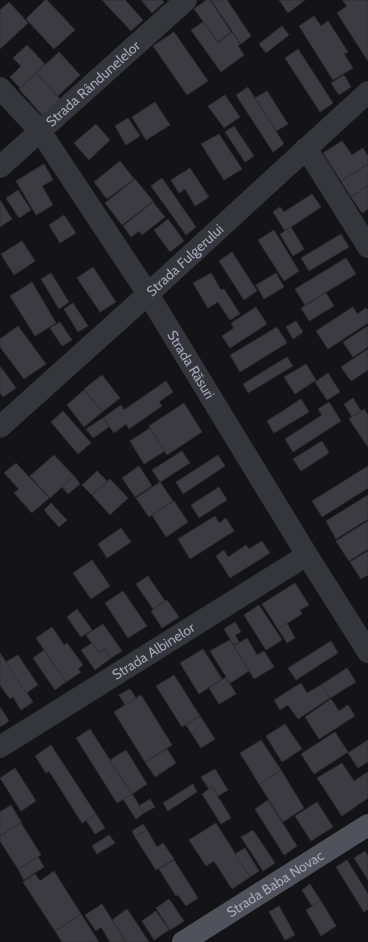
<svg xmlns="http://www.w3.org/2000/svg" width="368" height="942" font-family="Cabin,sans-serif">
  <rect width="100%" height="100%" fill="#141416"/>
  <g fill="#3c3b41" stroke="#2f2e33">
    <polygon points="45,0 47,0 75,30 54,49 26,19"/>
    <polygon points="102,0 125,0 143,20 131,31"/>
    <polygon points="141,0 162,0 164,2 152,13"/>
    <polygon points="206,0 210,0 231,32 218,42 194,9"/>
    <polygon points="211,0 227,0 251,36 241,44"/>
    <polygon points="279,0 305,0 288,13"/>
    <polygon points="342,0 368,0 368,61 337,13 347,6"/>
    <polygon points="9,2 28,23 0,49 0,10"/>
    <polygon points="314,16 321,26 328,21 348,52 344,54 353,68 333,80 299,26"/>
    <polygon points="203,22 218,43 232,32 240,44 238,46 244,55 221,72 191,30"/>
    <polygon points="282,26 289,35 266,53 259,44"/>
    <polygon points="174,32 208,81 187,95 153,46"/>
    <polygon points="27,45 45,64 20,88 10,77 21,66 13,58"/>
    <polygon points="298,49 333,103 320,112 285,58"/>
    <polygon points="59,52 80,75 58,96 36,73"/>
    <polygon points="36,73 62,101 44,117 19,89"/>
    <polygon points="344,75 351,87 339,95 331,83"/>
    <polygon points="248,87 284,144 273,152 236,95"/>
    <polygon points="267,91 288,124 276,131 255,98"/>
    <polygon points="225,95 240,117 224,128 208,106"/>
    <polygon points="155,102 170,125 146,140 132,117"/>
    <polygon points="128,118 140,136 126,145 115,126"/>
    <polygon points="96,124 110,140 89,160 74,143"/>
    <polygon points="234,126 254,156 245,162 225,132"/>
    <polygon points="219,134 242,169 224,180 201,144"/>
    <polygon points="342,141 352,155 363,148 368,156 368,164 341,181 323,153"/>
    <polygon points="120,161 134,179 107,199 94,182"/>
    <polygon points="44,164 53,180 42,186 53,205 36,215 16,181"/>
    <polygon points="368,164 368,186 351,197 341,181"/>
    <polygon points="190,168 209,197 195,206 185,189 179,193 171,180"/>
    <polygon points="162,178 196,227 186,235 151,186"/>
    <polygon points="135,179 153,201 122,225 105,203"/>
    <polygon points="368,186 368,209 362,213 351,197"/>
    <polygon points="18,190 31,210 19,218 6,198"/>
    <polygon points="312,194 321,207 285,231 273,212 280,207 284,212"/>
    <polygon points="0,200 12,219 0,227"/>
    <polygon points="153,202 165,217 142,235 139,231 131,237 123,226"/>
    <polygon points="64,215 76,233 60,243 49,225"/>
    <polygon points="168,219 184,241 170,252 154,230"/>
    <polygon points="291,227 304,249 293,256 280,234"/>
    <polygon points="274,230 299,271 284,281 258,240"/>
    <polygon points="341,234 349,247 309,271 301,258"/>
    <polygon points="22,241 35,261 14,275 1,254"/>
    <polygon points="232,252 257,291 244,300 219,261"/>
    <polygon points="346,258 356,274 305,305 295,289"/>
    <polygon points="93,267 116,302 100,312 77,278"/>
    <polygon points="51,273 69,302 59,309 41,279"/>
    <polygon points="211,273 221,290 224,289 240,314 230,320 218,302 208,308 193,283"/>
    <polygon points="276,273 284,287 264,299 256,285"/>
    <polygon points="32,282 56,323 35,336 10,296"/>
    <polygon points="326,293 334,306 309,321 301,308"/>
    <polygon points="73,303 88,326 78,332 64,309"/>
    <polygon points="256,307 267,324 230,348 222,336 234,328 231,323"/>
    <polygon points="353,307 357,314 366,308 368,310 368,323 328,349 316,331"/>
    <polygon points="296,321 303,332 293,339 286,327"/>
    <polygon points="60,322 72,340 62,346 50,328"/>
    <polygon points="18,326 46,364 24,379 0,347 0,339"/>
    <polygon points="368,326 368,347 353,357 343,342"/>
    <polygon points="277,327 287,343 240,372 230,355"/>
    <polygon points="368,349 368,370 351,381 341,367"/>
    <polygon points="287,357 293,366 248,393 243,384"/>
    <polygon points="306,364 316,380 295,394 284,377"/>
    <polygon points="0,366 16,388 3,397 0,393"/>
    <polygon points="328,373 340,392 327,400 315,382"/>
    <polygon points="102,375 120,398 102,412 84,389"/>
    <polygon points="166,381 173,392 159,402 162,406 129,429 126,424 114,433 103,418 121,405 124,410"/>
    <polygon points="84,390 102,412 84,427 67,405"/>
    <polygon points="353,398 361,411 352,417 344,404"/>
    <polygon points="301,399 309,412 274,433 267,421"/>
    <polygon points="329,402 341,421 293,452 285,439 322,415 318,409"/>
    <polygon points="184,403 202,432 167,455 149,426"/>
    <polygon points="364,409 368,415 368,447 349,419"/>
    <polygon points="63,411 91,443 78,454 51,422"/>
    <polygon points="103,418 109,427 93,438 86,429"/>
    <polygon points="150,428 165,451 144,464 130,441"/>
    <polygon points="322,441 329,453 301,471 293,459"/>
    <polygon points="182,451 190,463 160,482 152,470"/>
    <polygon points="54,455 74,476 50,498 30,476"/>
    <polygon points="218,455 225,466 183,494 176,482"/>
    <polygon points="16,463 49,498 32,513 14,493 19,489 4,473"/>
    <polygon points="139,466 152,486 135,497 122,478"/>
    <polygon points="368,466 368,488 322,517 312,501"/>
    <polygon points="97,471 107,481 92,495 82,485"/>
    <polygon points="74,476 80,484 68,494 62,487"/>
    <polygon points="110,479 128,498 110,515 92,495"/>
    <polygon points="160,482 173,501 149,517 136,498"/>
    <polygon points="219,487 227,500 199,518 191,505"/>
    <polygon points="368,495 368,519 336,539 326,521"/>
    <polygon points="174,501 188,522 166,537 152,515"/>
    <polygon points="51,503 67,520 59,527 44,510"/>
    <polygon points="215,516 219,523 226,518 234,531 190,559 178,539"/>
    <polygon points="368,521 368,549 349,561 336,541"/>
    <polygon points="121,528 131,542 107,558 98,544"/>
    <polygon points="262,541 270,553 230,578 216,556 224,550 228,557 246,545 249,549"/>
    <polygon points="368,551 368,575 361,579 350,562"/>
    <polygon points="92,560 110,586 91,599 73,573"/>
    <polygon points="148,576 165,601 153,609 136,584"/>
    <polygon points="295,583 309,605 300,610 302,614 278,629 262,604"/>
    <polygon points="123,591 147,626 128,638 105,603"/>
    <polygon points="167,600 179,617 162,628 151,611"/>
    <polygon points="259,605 282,640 266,650 244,615"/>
    <polygon points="77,609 92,630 81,637 67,617"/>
    <polygon points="235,622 241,632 235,635 239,642 234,645 224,629"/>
    <polygon points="287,623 295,638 287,643 278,629"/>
    <polygon points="103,624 122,651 111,658 105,649 99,653 86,635"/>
    <polygon points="52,627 64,645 67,643 83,665 78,669 81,672 66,682 36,638"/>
    <polygon points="247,638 257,655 264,651 274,667 254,679 234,646"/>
    <polygon points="230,640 249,671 230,683 210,651"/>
    <polygon points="331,641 338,653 296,680 288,668"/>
    <polygon points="92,643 99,653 105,649 111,658 95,670 81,650"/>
    <polygon points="203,649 222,679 199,694 180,663"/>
    <polygon points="44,650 66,682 55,690 33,658"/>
    <polygon points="0,653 33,702 21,710 13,697 10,699 0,685"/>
    <polygon points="18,655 38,685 26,693 6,662"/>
    <polygon points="347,668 356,682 330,698 321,685"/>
    <polygon points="174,675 200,716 182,727 156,686"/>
    <polygon points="226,677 236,694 219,704 209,688"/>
    <polygon points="301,683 307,693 321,685 330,698 298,719 288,705 280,710 274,700"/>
    <polygon points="130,689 136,698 125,705 119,695"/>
    <polygon points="141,695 172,745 145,762 114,712"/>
    <polygon points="331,699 339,711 348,705 355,716 319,739 305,717"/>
    <polygon points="0,707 9,721 0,727"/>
    <polygon points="200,716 215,739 201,748 186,725"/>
    <polygon points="285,724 302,749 282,762 266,736"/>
    <polygon points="90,729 132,794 117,803 76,738"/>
    <polygon points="335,732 348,752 314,774 301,754"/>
    <polygon points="261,740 281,770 259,784 240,753"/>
    <polygon points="368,740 368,762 358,768 348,753"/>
    <polygon points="51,745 96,814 82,823 49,771 46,773 35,756"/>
    <polygon points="167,749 176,763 155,777 145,762"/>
    <polygon points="126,750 147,784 132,794 110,760"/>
    <polygon points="342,763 354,781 368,772 368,798 342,816 317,778"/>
    <polygon points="15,768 36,801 21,811 0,778"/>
    <polygon points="215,769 228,790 218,796 212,787 209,789 201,777"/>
    <polygon points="281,770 304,808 283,822 259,784"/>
    <polygon points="193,784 197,792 168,811 163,803"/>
    <polygon points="212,787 231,818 221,824 202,794"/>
    <polygon points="132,794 144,813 136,819 123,799"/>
    <polygon points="150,799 155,807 144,813 139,806"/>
    <polygon points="268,800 297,846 284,855 255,809"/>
    <polygon points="317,802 333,827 311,841 295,816"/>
    <polygon points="11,805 22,823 0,836 0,812"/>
    <polygon points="96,814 105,828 95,834 86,820"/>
    <polygon points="21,823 41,855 18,869 0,841 0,836"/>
    <polygon points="216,823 250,877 232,889 214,861 206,866 189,840"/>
    <polygon points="143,824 147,830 135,837 132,831"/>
    <polygon points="147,830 157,847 163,843 174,859 156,870 135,837"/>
    <polygon points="253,830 275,863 263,871 241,837"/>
    <polygon points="109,835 115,843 97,854 92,846"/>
    <polygon points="245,848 259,871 250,877 235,854"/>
    <polygon points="365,851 368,856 368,880 354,858"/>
    <polygon points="38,857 44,867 24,880 18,869"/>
    <polygon points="174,860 198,898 186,906 178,895 176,896 159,869"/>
    <polygon points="347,860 368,894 368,909 364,912 336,867"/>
    <polygon points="54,871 81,914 55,931 23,882 35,874 40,881"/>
    <polygon points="310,884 321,901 312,906 302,890"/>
    <polygon points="169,899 184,921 170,930 156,908"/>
    <polygon points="321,901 336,926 321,936 306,910"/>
    <polygon points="102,904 112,920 126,942 110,942 101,927 96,931 85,915"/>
    <polygon points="279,906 295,935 285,940 269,912"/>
    <polygon points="127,909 149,942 126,942 112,920"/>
    <polygon points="156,911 169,930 154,940 142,921"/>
    <polygon points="81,914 99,942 62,942 55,931"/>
  </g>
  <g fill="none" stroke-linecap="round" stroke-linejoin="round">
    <g stroke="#35353c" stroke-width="22">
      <path id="s1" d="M0,88l40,43 108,163 159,261 61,97"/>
      <polyline points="306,148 368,247"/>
      <path id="s2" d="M0,167l186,-167"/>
      <path id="s3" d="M0,427l148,-133 220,-202"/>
      <path id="s4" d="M0,747l307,-192"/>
    </g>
    <path stroke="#50515b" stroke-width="22" id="s5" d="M183,942l185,-117"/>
  </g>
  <g text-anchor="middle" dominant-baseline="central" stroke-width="3.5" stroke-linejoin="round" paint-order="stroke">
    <g font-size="14" fill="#a4a7b8" stroke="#100f11">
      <text stroke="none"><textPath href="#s2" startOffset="125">Strada Rândunelelor</textPath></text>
      <text stroke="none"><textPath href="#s3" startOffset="249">Strada Fulgerului</textPath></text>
      <text stroke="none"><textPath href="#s1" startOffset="337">Strada Răsuri</textPath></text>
      <text stroke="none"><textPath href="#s4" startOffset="181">Strada Albinelor</textPath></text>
      <text stroke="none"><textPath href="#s5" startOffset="109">Strada Baba Novac</textPath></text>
    </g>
  </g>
</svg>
